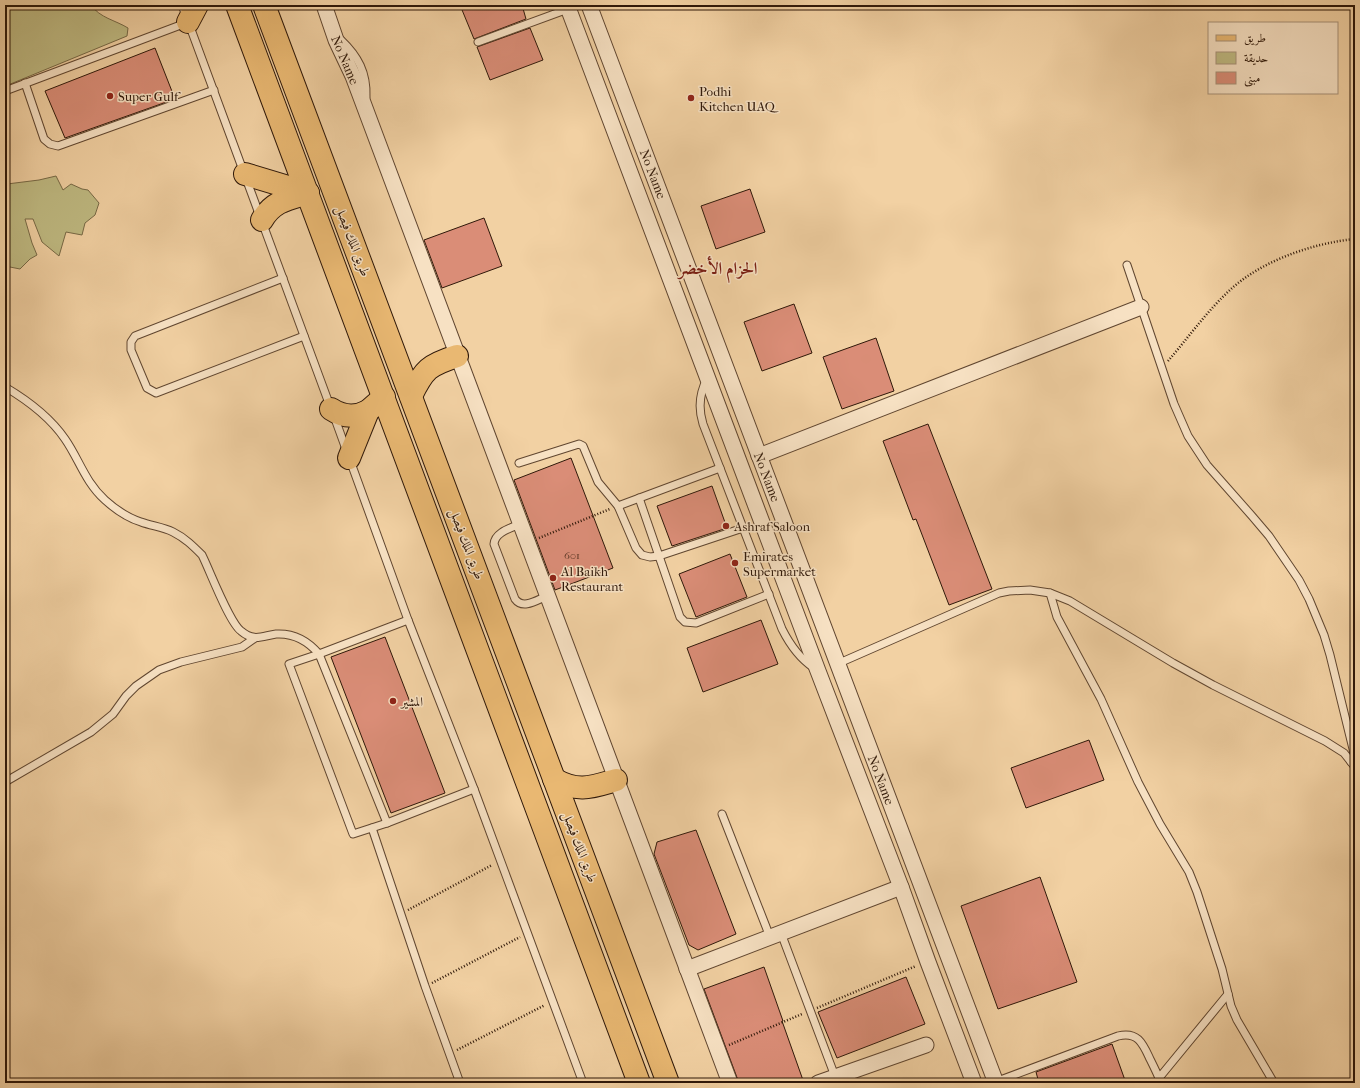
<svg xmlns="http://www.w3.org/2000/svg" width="1360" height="1088" font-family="'IM FELL French Canon',Amiri,serif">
  <rect width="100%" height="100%" fill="#f2d1a3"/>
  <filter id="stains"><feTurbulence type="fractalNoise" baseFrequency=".005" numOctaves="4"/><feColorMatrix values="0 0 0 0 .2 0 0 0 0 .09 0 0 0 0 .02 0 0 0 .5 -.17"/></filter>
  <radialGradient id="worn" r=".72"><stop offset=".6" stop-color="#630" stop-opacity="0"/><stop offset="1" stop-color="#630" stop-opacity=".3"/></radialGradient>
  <g fill="#bfba82" stroke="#776946">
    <path d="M5,5h24l3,1v-1h59c9,13 24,15 37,23l-1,8 -119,49 -3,-1z"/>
    <polygon points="56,176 63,190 71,184 82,189 88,190 99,203 95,215 85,223 82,235 66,232 59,256 42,242 33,219 25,219 32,243 37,255 30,259 20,269 5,266 5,185 7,184 39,180"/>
  </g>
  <g fill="#da8d77" stroke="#2f1809">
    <polygon points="460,5 522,5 526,19 474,39"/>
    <polygon points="530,28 543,60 490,80 477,47"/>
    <polygon points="155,48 175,99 65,138 45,91"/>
    <polygon points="750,189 765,232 716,249 701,206"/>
    <polygon points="484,218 502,266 442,288 424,240"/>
    <polygon points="794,304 812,353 762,371 744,322"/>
    <polygon points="876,338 894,391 842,409 823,357"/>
    <polygon points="928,424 992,589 949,605 916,519 913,520 883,441"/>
    <polygon points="571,458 613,568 555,590 514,480"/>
    <polygon points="712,486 727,528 672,546 657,506"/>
    <polygon points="730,554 747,597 696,617 679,574"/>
    <polygon points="761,620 778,664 703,692 687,648"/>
    <polygon points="385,637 445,793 391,813 331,657"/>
    <polygon points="1089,740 1104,780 1026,808 1011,768"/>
    <polygon points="696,830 736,934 698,950 689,945 654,854 657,842"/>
    <polygon points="1040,877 1077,982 998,1009 961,906"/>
    <polygon points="764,967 783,1021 782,1021 804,1083 739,1083 704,989"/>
    <polygon points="906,977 925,1024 837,1058 818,1012"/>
    <polygon points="1112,1044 1126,1083 1039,1083 1036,1072"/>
  </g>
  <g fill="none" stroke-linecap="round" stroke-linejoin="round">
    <defs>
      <g id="service">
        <polyline points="182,5 330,406"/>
        <path d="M341,40c17,16 26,33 25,57"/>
        <polyline points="478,42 568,9"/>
        <polyline points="25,83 44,139 50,144 58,146 214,90"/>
        <polyline points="5,91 186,23"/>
        <polyline points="1127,265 1174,404 1188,436 1207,465 1252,516 1269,536 1299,580 1309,599 1324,635 1330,655 1353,749 1354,756 1351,762"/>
        <polyline points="283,278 135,336 131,342 131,350 147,388 156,393 304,336"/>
        <path d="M707,379c-8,15 -9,29 -4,45l79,205c8,16 17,29 32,39"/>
        <path d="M5,387c22,13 45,30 60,52 14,20 20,43 40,61 10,9 23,18 36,22 11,4 22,5 32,10 12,6 20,14 29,23 8,16 27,67 39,76 13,11 21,5 35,3 17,-1 32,7 43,20l68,169"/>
        <polyline points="334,416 408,620 474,789 583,1083"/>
        <polyline points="519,463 579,444 583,446 598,482 618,506 636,548 642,555 650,557 659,556 743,528"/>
        <polyline points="639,498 680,617 685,622 696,623 769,594"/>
        <polyline points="618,506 720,468"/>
        <path d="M520,524c-9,4 -25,8 -26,20l21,55c8,11 22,1 32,-3"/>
        <polyline points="1050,593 1057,617 1101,699 1138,782 1160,824 1189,872 1197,892 1222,969 1231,1006 1237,1020 1274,1083"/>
        <polyline points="408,620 319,654 289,664 353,834 387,823 474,789"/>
        <polyline points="837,664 999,593 1009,591 1030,590 1050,593 1070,601 1173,663 1213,685 1325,741 1344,753 1355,767"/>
        <polyline points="5,782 91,732 113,714 126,696 136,686 159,670 181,662 242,647 255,638"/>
        <polyline points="722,814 770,937"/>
        <polyline points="372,828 425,986 460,1083"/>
        <polyline points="781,933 836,1079"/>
        <polyline points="1159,1078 1228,994"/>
        <path d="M995,1082l123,-46c20,-5 25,8 32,23 4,8 8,16 11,24"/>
      </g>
      <g id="minor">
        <polyline points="324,5 336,40 353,76 730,1083"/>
        <polyline points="567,5 818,671 901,887 928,962 974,1083"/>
        <polyline points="589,5 996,1083"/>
        <polyline points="759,456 1141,307"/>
        <polyline points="687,969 901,887"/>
        <polyline points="818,1083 926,1045"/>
      </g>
      <g id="primary">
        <polyline points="237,5 639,1083"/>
        <polyline points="264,5 668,1083"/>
        <polyline points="188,22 197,5"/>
        <polyline points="245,174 308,193"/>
        <path d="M262,220c11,-19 26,-21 46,-27"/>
        <path d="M411,396c13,-27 18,-31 46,-40"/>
        <path d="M331,409c12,8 24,9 37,2"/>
        <polyline points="349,458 368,411 384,397"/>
        <path d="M554,779c24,14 38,8 62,1"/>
      </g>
    </defs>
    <use href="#service" stroke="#604630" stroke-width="9"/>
    <use href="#minor" stroke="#604630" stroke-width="17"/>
    <use href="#primary" stroke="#2f1809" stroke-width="24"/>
    <g stroke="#2f1809" stroke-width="2.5" stroke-dasharray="1 2" stroke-linecap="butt">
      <path d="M1168,361c20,-23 39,-50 62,-71 31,-29 83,-47 125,-51"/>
      <polyline points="539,538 610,509"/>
      <polyline points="408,910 492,865"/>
      <polyline points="432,983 520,937"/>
      <polyline points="817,1008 916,966"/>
      <polyline points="729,1045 802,1014"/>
      <polyline points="457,1050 545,1005"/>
    </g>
    <use href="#service" stroke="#f7e1c3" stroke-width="7"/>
    <use href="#minor" stroke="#f7e1c3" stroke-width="15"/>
    <use href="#primary" stroke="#e9b872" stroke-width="22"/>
  </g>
  <g fill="#8f2418" stroke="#f7e1c3" stroke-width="1.5">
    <circle cx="110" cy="96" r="4"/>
    <circle cx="691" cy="98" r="4"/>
    <circle cx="726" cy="526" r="4"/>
    <circle cx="735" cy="563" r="4"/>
    <circle cx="553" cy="578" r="4"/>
    <circle cx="393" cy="701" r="4"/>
  </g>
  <g text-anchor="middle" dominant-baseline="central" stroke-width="3" stroke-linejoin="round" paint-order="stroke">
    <g font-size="11" fill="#5a3524">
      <text x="572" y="555">601</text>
    </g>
    <g font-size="13" fill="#2f1809" stroke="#f7e1c3">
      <text transform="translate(345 60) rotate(67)">No Name</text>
      <text transform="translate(653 174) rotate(69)">No Name</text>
      <text transform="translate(353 241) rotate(69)">طريق الملك فيصل</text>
      <text transform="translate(767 477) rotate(69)">No Name</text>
      <text transform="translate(467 544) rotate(69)">طريق الملك فيصل</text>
      <text transform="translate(881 780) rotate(69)">No Name</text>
      <text transform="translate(580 847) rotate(69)">طريق الملك فيصل</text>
    </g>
    <g font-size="13" fill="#2f1809" stroke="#f7e1c3" text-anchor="start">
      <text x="699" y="91">Podhi<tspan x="699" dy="15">Kitchen UAQ</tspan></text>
      <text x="118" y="96">Super Gulf</text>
      <text x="734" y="526">Ashraf Saloon</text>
      <text x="743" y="556">Emirates<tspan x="743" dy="15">Supermarket</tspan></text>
      <text x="561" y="571">Al Baikh<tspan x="561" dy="15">Restaurant</tspan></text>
      <text x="401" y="701">المشير</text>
    </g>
    <g font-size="17" font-weight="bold" fill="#7a1f14" stroke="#f7e1c3">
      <text x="718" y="268">الحزام الأخضر</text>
    </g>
  </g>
  <rect width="1360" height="1088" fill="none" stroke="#f2d1a3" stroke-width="20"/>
  <rect x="6" y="6" width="1348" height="1076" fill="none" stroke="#2f1809" stroke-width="2"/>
  <rect x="10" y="10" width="1340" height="1068" fill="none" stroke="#2f1809"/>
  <rect x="1208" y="22" width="130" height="72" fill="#f7e1c3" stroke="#a79179"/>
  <rect x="1216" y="35" width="20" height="6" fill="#e9b872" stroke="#a79179"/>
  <text x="1244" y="42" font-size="12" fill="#2f1809">طريق</text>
  <rect x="1216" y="52" width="20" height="12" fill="#bfba82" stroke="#a79179"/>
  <text x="1244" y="62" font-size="12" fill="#2f1809">حديقة</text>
  <rect x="1216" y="72" width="20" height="12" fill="#da8d77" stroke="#a79179"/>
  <text x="1244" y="82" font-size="12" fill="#2f1809">مبنى</text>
  <rect width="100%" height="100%" filter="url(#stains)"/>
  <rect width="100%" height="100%" fill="url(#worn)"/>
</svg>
